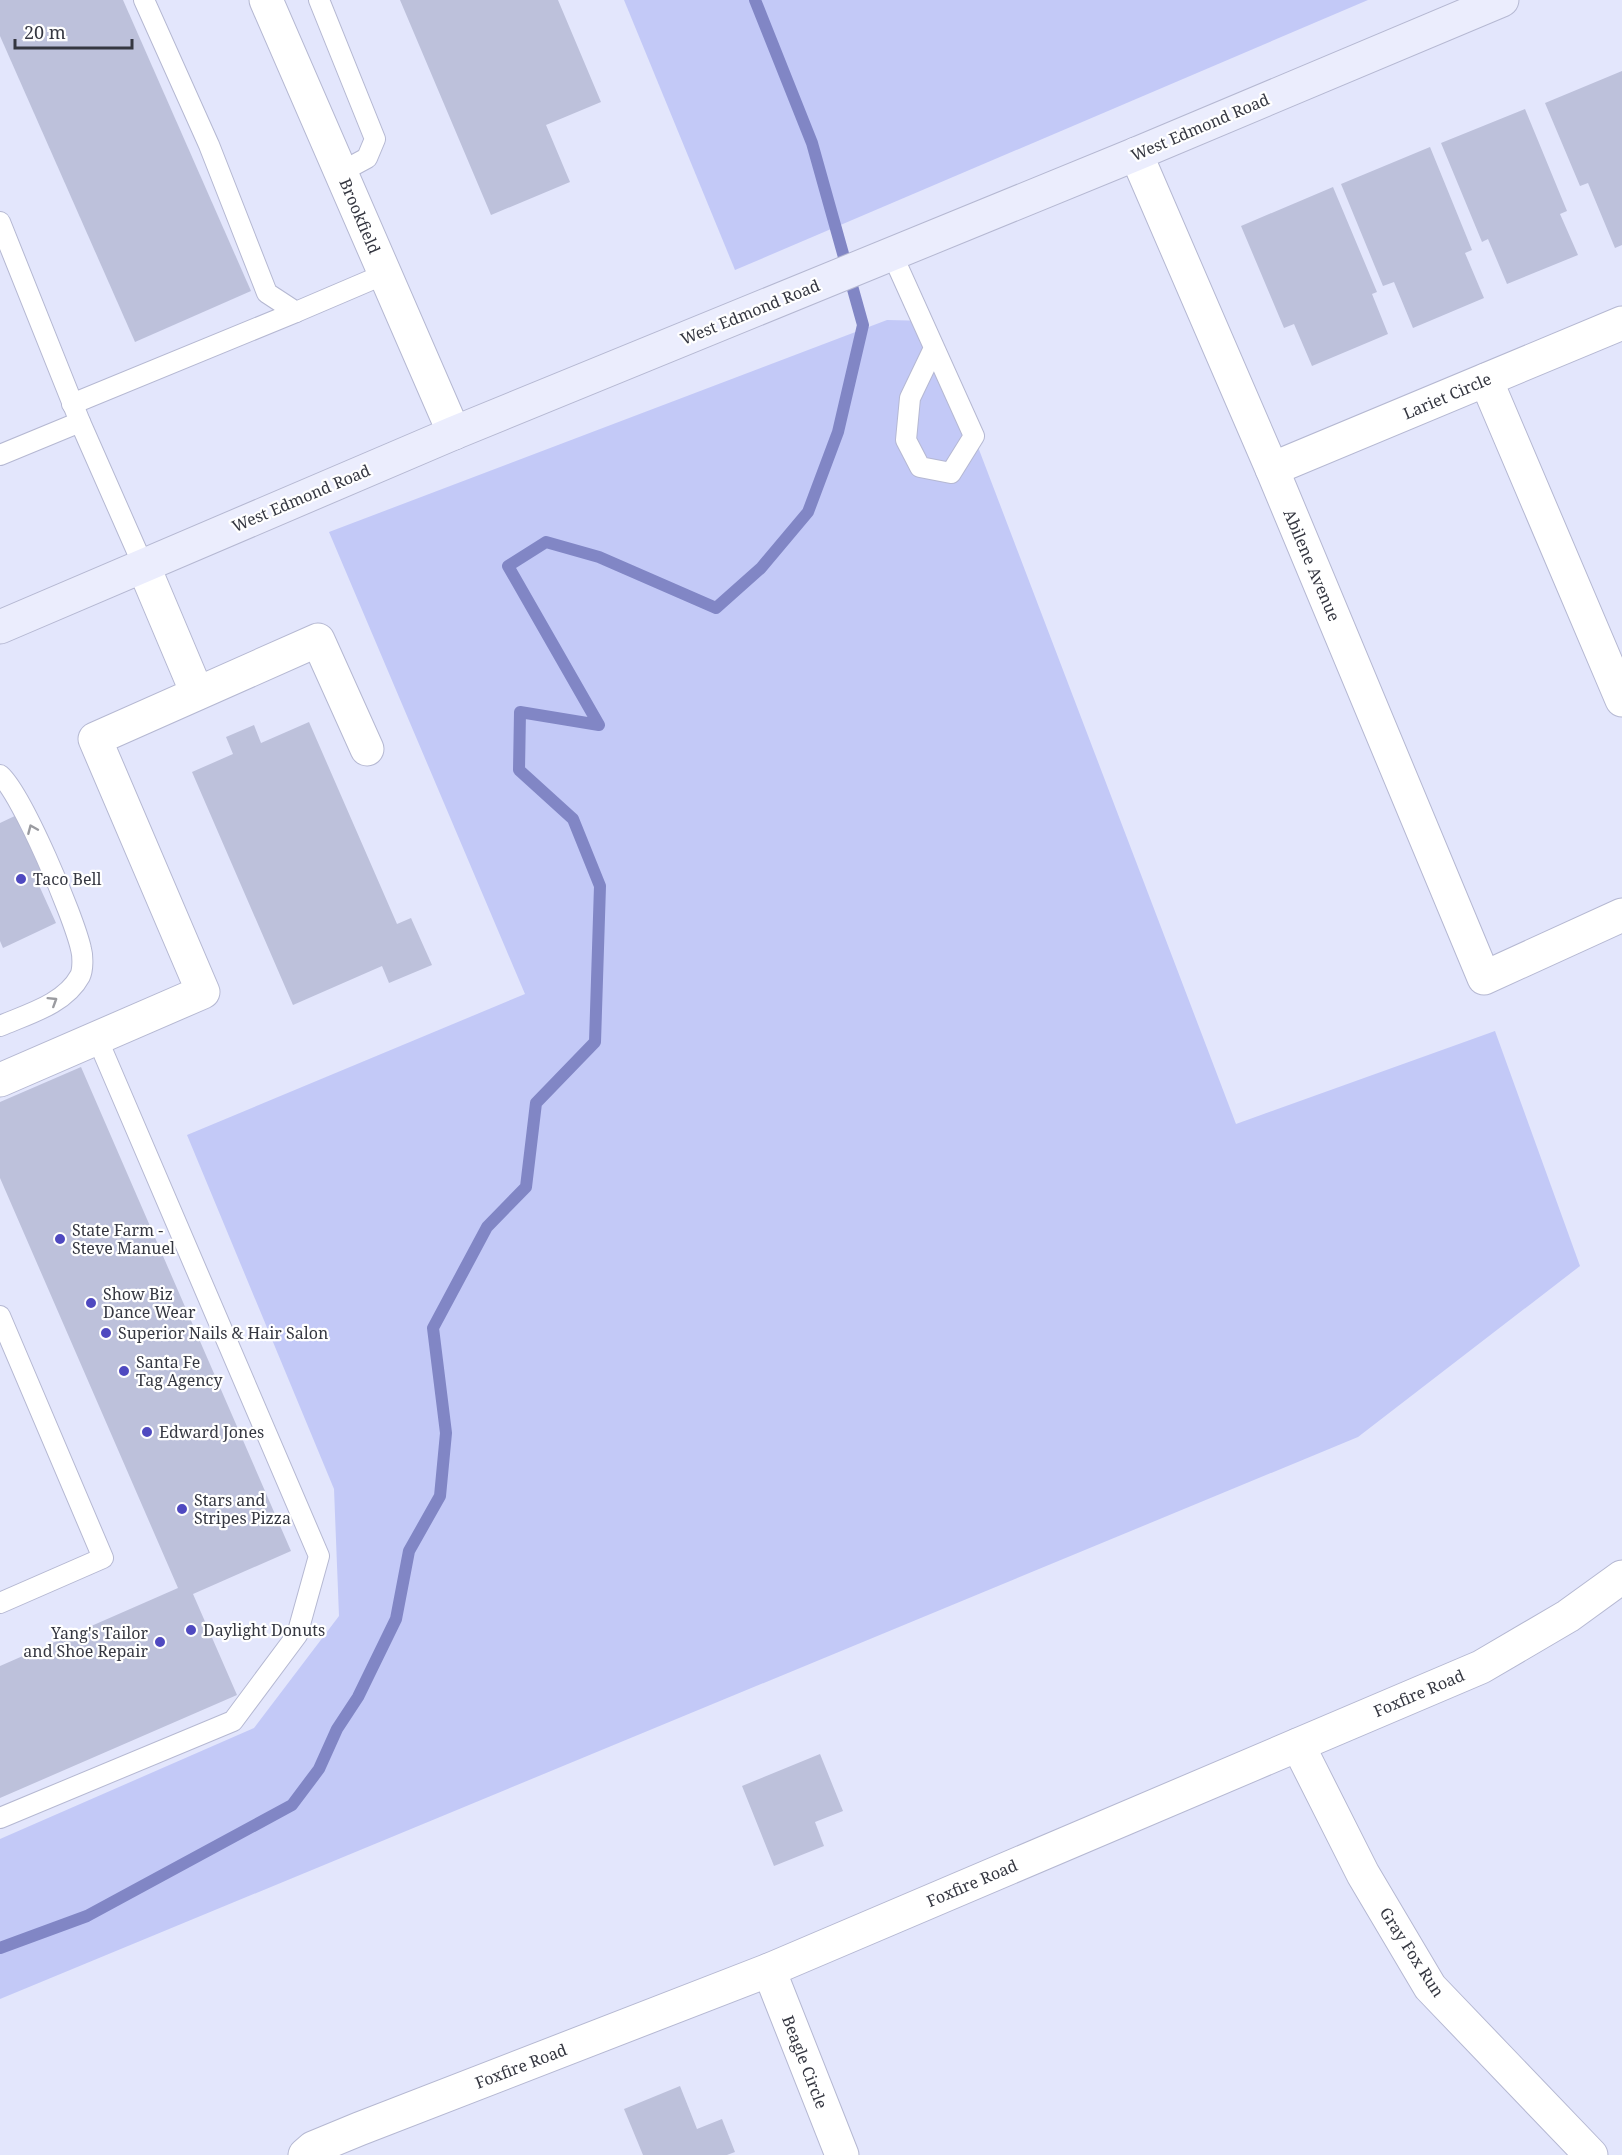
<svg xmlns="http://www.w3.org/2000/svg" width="1622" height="2155" font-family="'Noto Serif',serif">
  <rect width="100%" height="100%" fill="#e3e6fc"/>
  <g fill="#c3c9f7">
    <polygon points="624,0 1368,0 735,270"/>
    <polygon points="887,320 930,321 1236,1124 1495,1031 1580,1266 1358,1437 0,1999 0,1839 254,1728 339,1616 334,1489 187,1135 525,994 329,532"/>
  </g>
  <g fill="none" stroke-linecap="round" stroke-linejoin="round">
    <polyline stroke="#8186c5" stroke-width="12" points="0,1948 87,1916 292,1805 319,1769 337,1729 358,1697 396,1619 409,1551 440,1496 446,1433 433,1328 487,1227 526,1187 536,1103 595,1042 600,886 573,819 519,770 520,712 599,725 508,566 546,542 599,557 716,608 761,568 808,512 838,432 863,325 812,143 755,0"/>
  </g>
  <g fill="#bdc1db">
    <polygon points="0,0 123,0 251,291 135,342 0,36"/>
    <polygon points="400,0 558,0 601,102 546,125 570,182 491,215"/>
    <polygon points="1622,71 1622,245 1615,248 1588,183 1580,186 1545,103"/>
    <polygon points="1525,109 1567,211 1560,214 1578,255 1507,284 1488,239 1482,242 1441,143"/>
    <polygon points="1430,147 1472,250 1465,253 1484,298 1413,328 1394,282 1383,286 1341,184"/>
    <polygon points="1333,187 1377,292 1372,294 1388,334 1312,366 1294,324 1284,328 1241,226"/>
    <polygon points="309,722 397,924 411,918 432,965 389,983 382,966 293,1005 192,772 233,754 226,737 254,725 261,743"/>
    <polygon points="19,814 47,876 37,881 56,923 3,948 0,941 0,823"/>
    <polygon points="81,1067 291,1551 193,1594 237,1695 0,1798 0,1666 178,1588 0,1178 0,1102"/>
    <polygon points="820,1754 843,1811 815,1822 824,1846 774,1866 742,1786"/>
    <polygon points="680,2086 697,2129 722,2119 735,2152 727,2155 643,2155 624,2109"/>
  </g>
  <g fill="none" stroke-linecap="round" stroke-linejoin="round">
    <defs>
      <g id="service">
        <polyline points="144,0 209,145 267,293 296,312 385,274"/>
        <polyline points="319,0 375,139 367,158 341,172"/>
        <polyline points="0,222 80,422 143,565"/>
        <polyline points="892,254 974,436 951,473 920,467 906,440 910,398 934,348"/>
        <polyline points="72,404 296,312"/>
        <polyline points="0,455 80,422"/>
        <path d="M0,775c22,19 74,142 81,174 2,7 2,21 -1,27 -15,28 -52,38 -80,50"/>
        <polyline points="0,1316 103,1558 0,1603"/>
        <polyline points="0,1818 233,1721 297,1635 319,1556 97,1038"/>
      </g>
      <g id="minor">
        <polyline points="266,0 454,433"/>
        <polyline points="1136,154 1272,469 1484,978 1622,915"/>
        <polyline points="1486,380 1622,700"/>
        <polyline points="1272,469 1622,323"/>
        <polyline points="143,565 197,693"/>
        <polyline points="0,1080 203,992 95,739 318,640 367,749"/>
        <polyline points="1298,1745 1363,1874 1430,1987 1591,2155"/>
        <polyline points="769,1970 842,2155"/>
        <polyline points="305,2155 313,2148 359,2129 769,1970 1481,1667 1568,1616 1622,1577"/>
      </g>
      <polyline id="secondary" points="0,627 454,433 1136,154 1502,0"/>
    </defs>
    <use href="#service" stroke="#b5b8d2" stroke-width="22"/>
    <use href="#minor" stroke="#b5b8d2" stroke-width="35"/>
    <use href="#secondary" stroke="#b5b8d2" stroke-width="35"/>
    <use href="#service" stroke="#fff" stroke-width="20"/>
    <use href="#minor" stroke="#fff" stroke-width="33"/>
    <use href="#secondary" stroke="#ebedfd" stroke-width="33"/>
  </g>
  <defs><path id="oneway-chevron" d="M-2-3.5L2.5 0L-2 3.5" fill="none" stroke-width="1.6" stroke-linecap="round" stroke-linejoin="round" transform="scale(1.5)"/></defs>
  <g stroke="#9a9ba0">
    <use href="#oneway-chevron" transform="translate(32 829) rotate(-113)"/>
    <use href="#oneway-chevron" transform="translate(53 1001) rotate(-32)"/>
  </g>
  <g fill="#4f49c0" stroke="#fff" stroke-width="2">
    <circle cx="21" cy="879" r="6"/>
    <circle cx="60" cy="1239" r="6"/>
    <circle cx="91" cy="1303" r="6"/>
    <circle cx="106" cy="1333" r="6"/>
    <circle cx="124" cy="1371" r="6"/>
    <circle cx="147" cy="1432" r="6"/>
    <circle cx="182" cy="1509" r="6"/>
    <circle cx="191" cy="1630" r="6"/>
    <circle cx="160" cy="1642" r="6"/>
  </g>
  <g text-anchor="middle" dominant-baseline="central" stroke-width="4.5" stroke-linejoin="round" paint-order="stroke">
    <g font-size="16" fill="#353741" stroke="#fff">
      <text transform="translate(1200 127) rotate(-23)">West Edmond Road</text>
      <text transform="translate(360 216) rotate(67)">Brookfield</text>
      <text transform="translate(750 312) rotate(-22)">West Edmond Road</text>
      <text transform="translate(1447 396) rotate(-23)">Lariet Circle</text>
      <text transform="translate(301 498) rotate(-23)">West Edmond Road</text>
      <text transform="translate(1312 565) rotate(67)">Abilene Avenue</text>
      <text transform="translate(1419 1693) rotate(-23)">Foxfire Road</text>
      <text transform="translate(972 1883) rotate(-23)">Foxfire Road</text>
      <text transform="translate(1412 1952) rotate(57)">Gray Fox Run</text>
      <text transform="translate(805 2062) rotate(69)">Beagle Circle</text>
      <text transform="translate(521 2066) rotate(-21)">Foxfire Road</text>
    </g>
    <g font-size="16" fill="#353741" stroke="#fff" text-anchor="start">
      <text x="33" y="879">Taco Bell</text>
      <text x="72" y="1230">State Farm -<tspan x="72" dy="18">Steve Manuel</tspan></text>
      <text x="103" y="1294">Show Biz<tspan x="103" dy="18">Dance Wear</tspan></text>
      <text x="118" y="1333">Superior Nails &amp; Hair Salon</text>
      <text x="136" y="1362">Santa Fe<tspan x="136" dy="18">Tag Agency</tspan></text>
      <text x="159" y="1432">Edward Jones</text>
      <text x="194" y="1500">Stars and<tspan x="194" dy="18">Stripes Pizza</tspan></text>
      <text x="203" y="1630">Daylight Donuts</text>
      <text x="148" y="1633" text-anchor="end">Yang's Tailor<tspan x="148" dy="18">and Shoe Repair</tspan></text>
    </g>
  </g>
  <path d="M15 39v9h117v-9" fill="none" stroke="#353741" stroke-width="3"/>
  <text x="24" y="39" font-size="18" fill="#353741" stroke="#ffffff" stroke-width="4.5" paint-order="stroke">20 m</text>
</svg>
